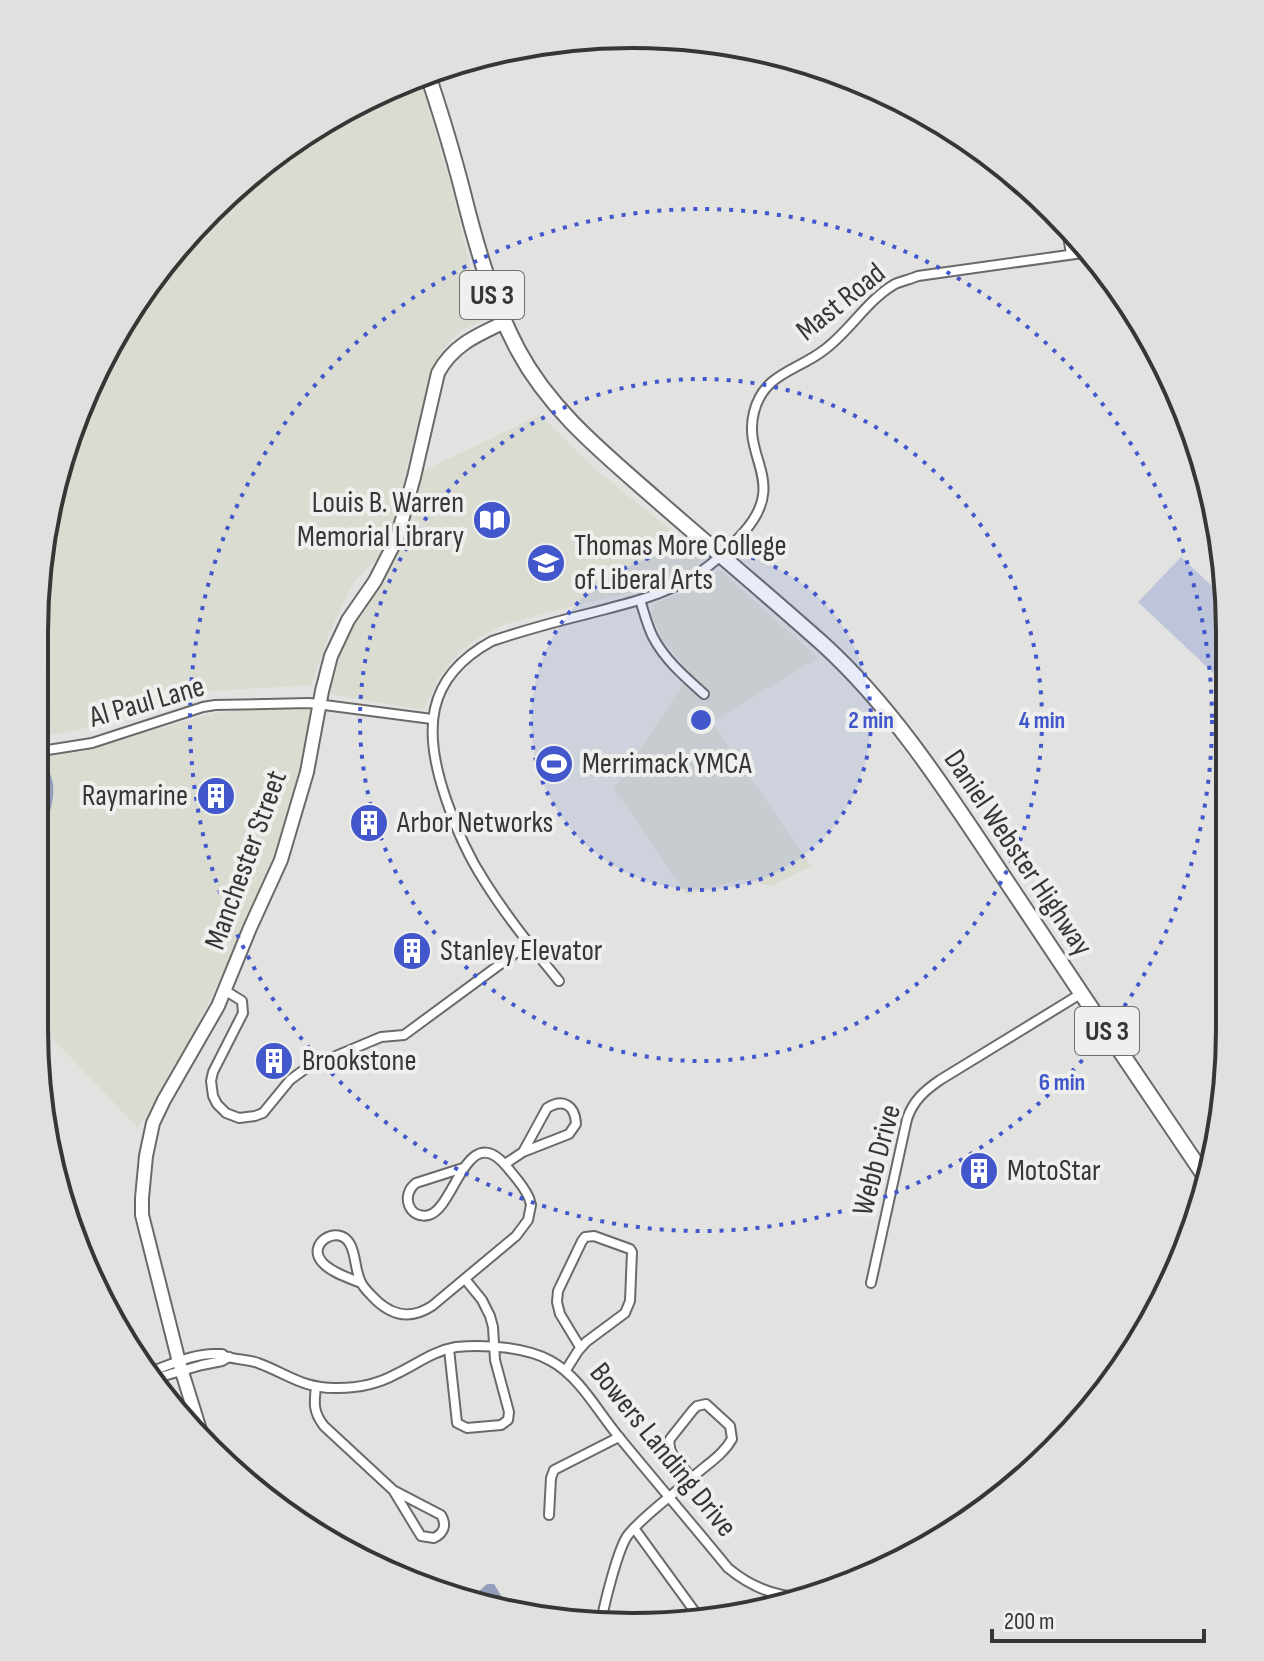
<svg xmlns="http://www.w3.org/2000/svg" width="1264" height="1661" font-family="'Sofia Sans Condensed',sans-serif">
  <rect width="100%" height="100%" fill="#e2e3e0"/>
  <g fill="#dadcd1">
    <polygon points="419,75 452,190 476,291 487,319 462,330 446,346 432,371 389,538 376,560 354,582 347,595 329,634 311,685 212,691 71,732 35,737 35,593 54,477 96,367 157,268 300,135 404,79"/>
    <polygon points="540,415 601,474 697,551 701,559 695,567 669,580 635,592 576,605 505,624 475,640 455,657 438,679 424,710 329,694 345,640 357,615 382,586 400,552 423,471"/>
    <polygon points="720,570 818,658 712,722 811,866 771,886 744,879 687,895 614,789 690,673 662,639 651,614 655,603 691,590"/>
    <polygon points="313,708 284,832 267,880 249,912 235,947 183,1055 138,1128 34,1019 35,758 80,752 206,715 231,711"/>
  </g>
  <polygon fill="#bec5db" points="1181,557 1225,598 1225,684 1138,602"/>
  <g fill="#949dbb">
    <path d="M35,767l11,1c16,17 3,56 -11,71z"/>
    <polygon points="487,1584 494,1584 505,1602 501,1610 478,1607 467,1602"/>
  </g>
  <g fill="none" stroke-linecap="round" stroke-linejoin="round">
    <defs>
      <g id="street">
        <polyline points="1066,223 1071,254"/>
        <path d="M640,600c4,12 7,25 13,37 12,23 32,40 51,57"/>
        <polyline points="35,752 92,743 203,707 215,705 309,703 432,719"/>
        <path d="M559,981c-26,-32 -52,-64 -74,-99 -17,-26 -29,-53 -39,-83 -23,-67 -22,-121 46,-158 33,-11 66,-20 99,-28 34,-9 67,-16 98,-34 20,-11 39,-29 55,-47 44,-50 -2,-74 10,-120 10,-39 43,-41 70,-62 26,-19 43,-50 71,-66 7,-3 16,-5 23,-8l172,-24"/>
        <polyline points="226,991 242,1001 243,1013 213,1072 211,1081 213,1096 217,1104 226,1113 239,1118 255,1116 263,1113 290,1080 305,1069 381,1037 404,1035 529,943"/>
        <path d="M505,1164l18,-12 24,-44c16,-10 28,-3 29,16l-7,10 -46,18"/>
        <path d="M361,1283c-12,-5 -31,-11 -39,-21 -16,-18 16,-39 28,-18 6,11 5,25 10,36 2,6 7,11 11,15 18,20 38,26 61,11l84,-70 12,-16 3,-15 -2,-7c-5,-12 -14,-21 -22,-31 -40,-49 -52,41 -78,48 -20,5 -29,-20 -13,-32l47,-15"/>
        <path d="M871,1283l36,-164c6,-18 17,-28 33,-39l142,-87"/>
        <polyline points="449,1349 457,1423 467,1428 501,1425 508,1420 509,1412 495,1360 493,1327 490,1316 482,1300 465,1279"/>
        <polyline points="566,1370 578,1351 586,1342 625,1313 630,1301 632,1252 630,1249 594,1236 585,1237 582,1241 558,1291 557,1302 560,1314 580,1347"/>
        <path d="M149,1374l3,-3c20,-7 43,-18 65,-17 10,0 2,0 11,3 10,3 20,2 30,6 30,11 45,26 80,25 20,0 40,-4 58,-14 21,-10 37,-23 60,-27 28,-3 71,0 95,14 29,16 47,51 68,76 36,44 73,87 109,131 29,24 62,34 99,26"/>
        <polyline points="153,1379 202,1365 222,1361 229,1357"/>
        <path d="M316,1387c-2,16 -3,25 8,39l69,64 48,25c6,10 3,18 -7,23l-13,-2 -28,-46"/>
        <polyline points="549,1515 551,1478 554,1470 619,1437"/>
        <polyline points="634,1528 698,1616"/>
        <polyline points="906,1555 965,1526"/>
        <path d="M601,1623c3,-18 17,-75 27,-88 16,-20 45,-40 65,-58 13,-12 30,-22 39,-38l-2,-13 -24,-22 -9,2 -4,4 -23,29c-4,15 13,27 22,39"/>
      </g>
      <path id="secondary" d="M205,1446l-26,-84 -37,-147v-17l4,-42 7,-33 11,-23 54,-94 32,-78 31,-68 26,-88 15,-81 9,-35 17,-36 27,-39 22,-43 17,-61 24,-104c15,-28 39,-38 67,-51"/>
      <path id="primary" d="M427,72c13,39 25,78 35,117 14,56 29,110 56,161 33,62 88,105 140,151 55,48 111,95 166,144 73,67 126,152 181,234 67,101 135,202 203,302"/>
    </defs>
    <use href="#street" stroke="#6a6b68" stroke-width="12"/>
    <use href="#secondary" stroke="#6a6b68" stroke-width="16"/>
    <use href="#primary" stroke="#6a6b68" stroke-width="18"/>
    <use href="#street" stroke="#fff" stroke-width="8"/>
    <use href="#secondary" stroke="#fff" stroke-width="12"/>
    <use href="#primary" stroke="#fff" stroke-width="14"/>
  </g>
  <circle cx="701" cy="720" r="170" fill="#4257cb" fill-opacity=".12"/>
  <g fill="none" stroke="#4257cb" stroke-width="4" stroke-dasharray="4 8">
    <circle cx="701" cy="720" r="170"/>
    <circle cx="701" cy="720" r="341"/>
    <circle cx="701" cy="720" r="511"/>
  </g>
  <defs>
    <symbol id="library-disc" viewBox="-11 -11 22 22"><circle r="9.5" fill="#4257cb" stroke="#eff0ed"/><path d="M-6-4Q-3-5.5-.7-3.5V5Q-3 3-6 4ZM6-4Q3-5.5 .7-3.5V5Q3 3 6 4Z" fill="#fff"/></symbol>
    <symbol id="university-disc" viewBox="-11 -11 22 22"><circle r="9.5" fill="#4257cb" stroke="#eff0ed"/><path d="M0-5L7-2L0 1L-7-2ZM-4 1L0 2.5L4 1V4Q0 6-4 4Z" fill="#fff"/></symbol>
    <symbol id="stadium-disc" viewBox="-11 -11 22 22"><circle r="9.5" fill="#4257cb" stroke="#eff0ed"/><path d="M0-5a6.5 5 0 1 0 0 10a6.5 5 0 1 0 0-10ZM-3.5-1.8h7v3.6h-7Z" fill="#fff"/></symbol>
    <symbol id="building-disc" viewBox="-11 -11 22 22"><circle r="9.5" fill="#4257cb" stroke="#eff0ed"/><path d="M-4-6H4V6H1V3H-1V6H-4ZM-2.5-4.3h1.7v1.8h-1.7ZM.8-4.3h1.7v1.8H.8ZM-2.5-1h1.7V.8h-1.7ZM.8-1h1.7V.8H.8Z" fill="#fff"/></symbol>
  </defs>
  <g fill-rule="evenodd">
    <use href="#library-disc" x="470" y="498" width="44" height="44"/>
    <use href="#university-disc" x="524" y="541" width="44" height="44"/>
    <use href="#stadium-disc" x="532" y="742" width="44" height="44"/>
    <use href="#building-disc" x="194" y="774" width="44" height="44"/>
    <use href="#building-disc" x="347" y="801" width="44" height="44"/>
    <use href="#building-disc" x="390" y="929" width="44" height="44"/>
    <use href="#building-disc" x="252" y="1039" width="44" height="44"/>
    <use href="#building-disc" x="957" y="1149" width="44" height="44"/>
  </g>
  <g text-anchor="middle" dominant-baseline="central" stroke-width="8" stroke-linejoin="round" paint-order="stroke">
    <g fill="#eff0ed" stroke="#6e6e6c" stroke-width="2">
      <rect x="460" y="271" width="64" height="48" rx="6"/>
      <rect x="1075" y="1007" width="64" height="48" rx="6"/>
    </g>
    <g font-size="28" font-weight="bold" fill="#363635">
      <text x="492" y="295">US 3</text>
      <text x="1107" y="1031">US 3</text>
    </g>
    <g font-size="30" fill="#363635" stroke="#eff0ed">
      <text transform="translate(841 302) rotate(-39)">Mast Road</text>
      <text transform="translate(147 702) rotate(-16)">Al Paul Lane</text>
      <text transform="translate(1018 853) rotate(56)">Daniel Webster Highway</text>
      <text transform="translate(246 860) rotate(-70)">Manchester Street</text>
      <text transform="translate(877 1160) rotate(-75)">Webb Drive</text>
      <text transform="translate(663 1450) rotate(51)">Bowers Landing Drive</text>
    </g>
    <g font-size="30" fill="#363635" stroke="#eff0ed" text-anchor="start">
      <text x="464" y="503" text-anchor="end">Louis B. Warren<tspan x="464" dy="34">Memorial Library</tspan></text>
      <text x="574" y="546">Thomas More College<tspan x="574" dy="34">of Liberal Arts</tspan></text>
      <text x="582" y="764">Merrimack YMCA</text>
      <text x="188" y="796" text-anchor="end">Raymarine</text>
      <text x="397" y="823">Arbor Networks</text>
      <text x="440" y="951">Stanley Elevator</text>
      <text x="302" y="1061">Brookstone</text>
      <text x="1007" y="1171">MotoStar</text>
    </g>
  </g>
  <path d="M0 0H1264V1661H0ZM632 48H632A584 584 0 0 1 1216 632V1029A584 584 0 0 1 632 1613H632A584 584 0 0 1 48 1029V632A584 584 0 0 1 632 48Z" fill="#e0e1de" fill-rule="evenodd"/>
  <path fill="none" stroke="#363635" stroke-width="4" d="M632 48H632A584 584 0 0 1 1216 632V1029A584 584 0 0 1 632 1613H632A584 584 0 0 1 48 1029V632A584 584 0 0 1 632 48Z"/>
  <circle cx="701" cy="720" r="12" fill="#4257cb" stroke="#eff0ed" stroke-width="4"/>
  <g font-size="24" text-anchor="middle" font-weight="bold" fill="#4257cb" stroke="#eff0ed" stroke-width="8" stroke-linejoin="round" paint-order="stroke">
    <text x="871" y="728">2 min</text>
    <text x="1042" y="728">4 min</text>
    <text x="1062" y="1090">6 min</text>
  </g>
  <path d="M992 1629v12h212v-12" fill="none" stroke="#363635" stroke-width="4"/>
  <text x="1004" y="1629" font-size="24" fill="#363635" stroke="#eff0ed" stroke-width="6" paint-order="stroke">200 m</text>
</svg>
